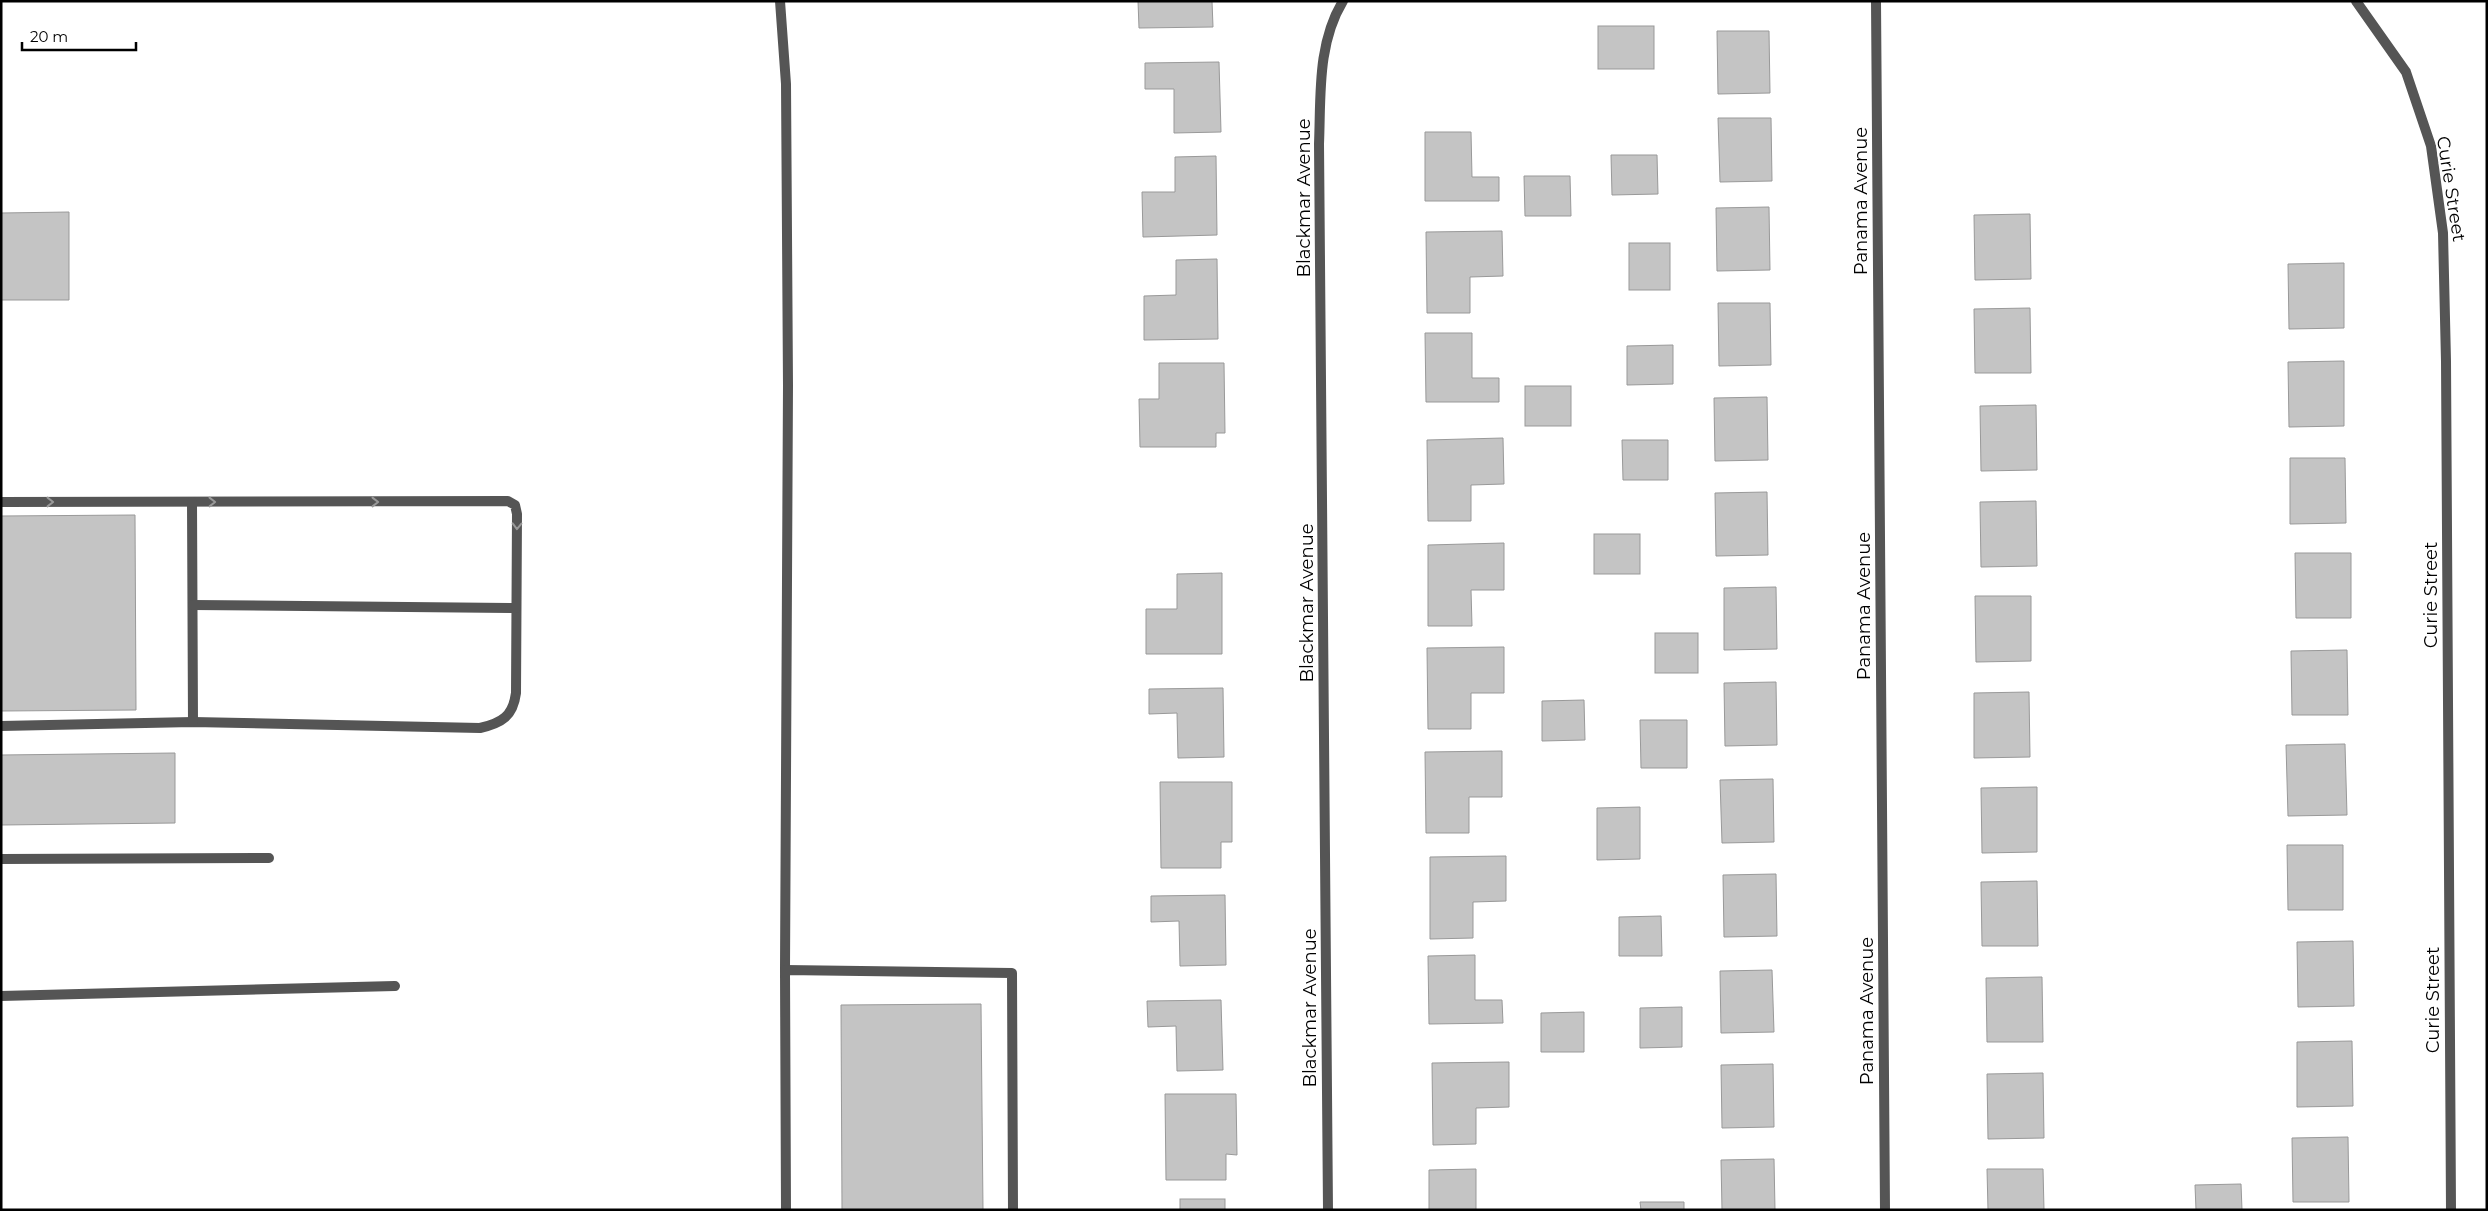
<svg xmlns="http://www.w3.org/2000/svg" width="2488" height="1211" font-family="Montserrat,sans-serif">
  <rect width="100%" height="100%" fill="#fff"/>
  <g fill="#c4c4c4" stroke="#999">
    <polygon points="1138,1 1212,1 1213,27 1139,28"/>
    <rect x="1598" y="26" width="56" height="43"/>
    <polygon points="1717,31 1769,31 1770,93 1718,94"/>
    <polygon points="1219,62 1221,132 1174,133 1174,89 1145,89 1145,63"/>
    <polygon points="1718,118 1771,118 1772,181 1720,182"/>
    <polygon points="1425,132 1471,132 1472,177 1499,177 1499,201 1425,201"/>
    <polygon points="1611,155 1657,155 1658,194 1612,195"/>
    <polygon points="1216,156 1217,235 1143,237 1142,192 1175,192 1175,157"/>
    <polygon points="1524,176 1570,176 1571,216 1525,216"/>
    <polygon points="1769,207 1770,270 1717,271 1716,208"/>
    <polygon points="69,212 69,300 1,300 1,213"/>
    <polygon points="2030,214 2031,279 1975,280 1974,215"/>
    <polygon points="1502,231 1503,276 1470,277 1470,313 1427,313 1426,232"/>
    <rect x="1629" y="243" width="41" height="47"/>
    <polygon points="1217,259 1218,339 1144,340 1144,296 1176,295 1176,260"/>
    <polygon points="2344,263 2344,328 2289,329 2288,264"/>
    <polygon points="1718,303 1770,303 1771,365 1719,366"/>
    <polygon points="2030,308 2031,373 1975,373 1974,309"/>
    <polygon points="1425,333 1472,333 1472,378 1499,378 1499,402 1426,402"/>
    <polygon points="1673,345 1673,384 1627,385 1627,346"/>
    <polygon points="2344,361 2344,426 2289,427 2288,362"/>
    <polygon points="1159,363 1224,363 1225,433 1216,433 1216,447 1140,447 1139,399 1159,399"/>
    <rect x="1525" y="386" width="46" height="40"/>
    <polygon points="1767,397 1768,460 1715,461 1714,398"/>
    <polygon points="2036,405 2037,470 1981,471 1980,406"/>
    <polygon points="1503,438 1504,484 1471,485 1471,521 1428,521 1427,440"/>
    <polygon points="1622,440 1668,440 1668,480 1623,480"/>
    <polygon points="2290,458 2345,458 2346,523 2290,524"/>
    <polygon points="1767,492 1768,555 1716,556 1715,493"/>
    <polygon points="2036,501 2037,566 1981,567 1980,502"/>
    <polygon points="135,515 136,710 1,711 1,516"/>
    <rect x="1594" y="534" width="46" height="40"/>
    <polygon points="1504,543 1504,590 1471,590 1472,626 1428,626 1428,545"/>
    <polygon points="2295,553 2351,553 2351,618 2296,618"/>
    <polygon points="1222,573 1222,654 1146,654 1146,609 1177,609 1177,574"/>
    <polygon points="1776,587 1777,649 1724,650 1724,588"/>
    <polygon points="1975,596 2031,596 2031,661 1976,662"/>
    <rect x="1655" y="633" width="43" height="40"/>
    <polygon points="1504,647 1504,693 1471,693 1471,729 1428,729 1427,648"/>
    <polygon points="2347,650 2348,715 2292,715 2291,651"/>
    <polygon points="1776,682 1777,745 1725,746 1724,683"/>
    <polygon points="1223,688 1224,757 1178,758 1177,713 1149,714 1149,689"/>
    <polygon points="2029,692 2030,757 1974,758 1974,693"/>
    <polygon points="1584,700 1585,740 1542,741 1542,701"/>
    <polygon points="1640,720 1687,720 1687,768 1641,768"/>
    <polygon points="2345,744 2347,815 2288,816 2286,745"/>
    <polygon points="1502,751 1502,797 1469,797 1469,833 1426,833 1425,752"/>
    <polygon points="175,753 175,823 1,825 1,755"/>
    <polygon points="1773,779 1774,842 1722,843 1720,780"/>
    <polygon points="1160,782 1232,782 1232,842 1221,842 1221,868 1161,868"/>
    <polygon points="2037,787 2037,852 1982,853 1981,788"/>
    <polygon points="1640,807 1640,859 1597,860 1597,808"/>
    <polygon points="2287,845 2343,845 2343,910 2288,910"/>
    <polygon points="1506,856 1506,901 1473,902 1473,938 1430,939 1430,857"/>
    <polygon points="1776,874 1777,936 1724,937 1723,875"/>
    <polygon points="2037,881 2038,946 1982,946 1981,882"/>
    <polygon points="1225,895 1226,965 1180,966 1179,921 1151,922 1151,896"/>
    <polygon points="1661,916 1662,956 1619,956 1619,917"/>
    <polygon points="2353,941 2354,1006 2298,1007 2297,942"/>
    <polygon points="1475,955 1475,1000 1502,1000 1503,1023 1429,1024 1428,956"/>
    <polygon points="1772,970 1774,1032 1721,1033 1720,971"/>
    <polygon points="2042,977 2043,1042 1987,1042 1986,978"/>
    <polygon points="1221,1000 1223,1070 1177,1071 1176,1026 1148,1027 1147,1001"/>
    <polygon points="981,1004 983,1210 842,1210 841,1005"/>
    <polygon points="1682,1007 1682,1047 1640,1048 1640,1008"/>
    <polygon points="1584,1012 1584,1052 1541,1052 1541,1013"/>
    <polygon points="2352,1041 2353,1106 2297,1107 2297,1042"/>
    <polygon points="1509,1062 1509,1107 1476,1108 1476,1144 1433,1145 1432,1063"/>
    <polygon points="1773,1064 1774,1127 1722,1128 1721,1065"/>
    <polygon points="2043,1073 2044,1138 1988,1139 1987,1074"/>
    <polygon points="1165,1094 1236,1094 1237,1155 1226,1154 1226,1180 1166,1180"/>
    <polygon points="2348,1137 2349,1202 2293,1202 2292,1138"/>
    <polygon points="1774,1159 1775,1210 1722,1210 1721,1160"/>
    <polygon points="1476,1169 1476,1210 1429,1210 1429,1170"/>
    <polygon points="1987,1169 2043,1169 2044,1210 1988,1210"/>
    <polygon points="2241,1184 2242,1210 2196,1210 2195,1185"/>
    <rect x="1180" y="1199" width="45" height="11"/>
    <polygon points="1640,1202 1684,1202 1684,1210 1641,1210"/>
  </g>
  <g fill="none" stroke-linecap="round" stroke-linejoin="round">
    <g stroke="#555" stroke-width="10">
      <polyline points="780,1 786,84 788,385 785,970"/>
      <path d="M1,502l507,-1 7,4 2,9 -1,179c-3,23 -14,30 -36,35l-287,-6 -192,4"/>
      <polyline points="192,502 193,722"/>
      <polyline points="193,605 516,608"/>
      <polyline points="1,859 269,858"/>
      <polyline points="1,996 395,986"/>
      <polyline points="786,1210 785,970 1012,973 1013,1210"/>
    </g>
    <g stroke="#555" stroke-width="10">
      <polyline points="1876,1 1885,1210"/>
      <polyline points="2356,1 2406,72 2431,146 2443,233 2446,361 2451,1210"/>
      <path d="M1328,1210l-9,-1066c2,-49 -2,-100 24,-143"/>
    </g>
  </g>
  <defs><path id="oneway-chevron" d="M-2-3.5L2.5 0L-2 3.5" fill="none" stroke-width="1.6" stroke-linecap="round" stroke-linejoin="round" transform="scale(1.25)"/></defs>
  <g stroke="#999">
    <use href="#oneway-chevron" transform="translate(50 502)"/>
    <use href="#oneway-chevron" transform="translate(212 502)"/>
    <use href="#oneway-chevron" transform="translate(375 502)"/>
    <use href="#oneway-chevron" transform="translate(517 526) rotate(91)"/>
  </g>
  <g text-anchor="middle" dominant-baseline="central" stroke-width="4" stroke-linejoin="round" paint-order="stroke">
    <g font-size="18" fill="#000" stroke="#fff">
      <text transform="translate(2451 189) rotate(81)">Curie Street</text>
      <text transform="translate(1304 198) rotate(-90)">Blackmar Avenue</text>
      <text transform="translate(1861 201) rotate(-90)">Panama Avenue</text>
      <text transform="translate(2431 595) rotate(-90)">Curie Street</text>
      <text transform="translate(1307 603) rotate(-90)">Blackmar Avenue</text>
      <text transform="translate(1864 606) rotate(-90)">Panama Avenue</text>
      <text transform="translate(2433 1000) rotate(-90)">Curie Street</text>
      <text transform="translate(1310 1008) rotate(-90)">Blackmar Avenue</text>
      <text transform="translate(1867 1011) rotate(-90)">Panama Avenue</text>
    </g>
  </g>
  <rect width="2488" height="1211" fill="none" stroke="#000000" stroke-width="5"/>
  <path d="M22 42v8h114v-8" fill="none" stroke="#000000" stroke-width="2.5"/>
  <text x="30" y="42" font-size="15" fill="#000000" stroke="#ffffff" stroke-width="4" paint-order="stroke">20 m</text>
</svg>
